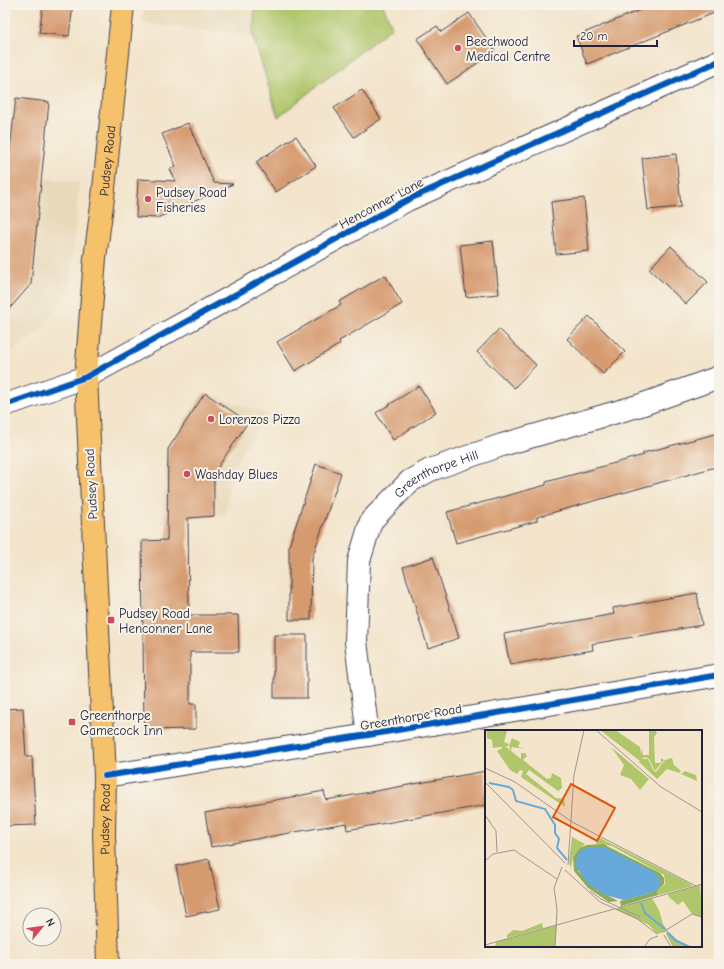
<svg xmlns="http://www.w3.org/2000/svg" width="724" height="969" font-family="'Comic Neue',sans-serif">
  <rect width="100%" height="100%" fill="#f7f3e8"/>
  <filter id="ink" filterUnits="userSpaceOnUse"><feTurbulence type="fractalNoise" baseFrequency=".025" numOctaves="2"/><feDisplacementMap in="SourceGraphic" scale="8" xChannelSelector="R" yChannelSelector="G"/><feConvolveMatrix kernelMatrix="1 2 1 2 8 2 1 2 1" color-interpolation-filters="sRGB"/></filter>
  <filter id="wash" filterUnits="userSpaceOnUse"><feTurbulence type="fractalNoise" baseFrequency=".012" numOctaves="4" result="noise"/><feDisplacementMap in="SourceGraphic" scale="16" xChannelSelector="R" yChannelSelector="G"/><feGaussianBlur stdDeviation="0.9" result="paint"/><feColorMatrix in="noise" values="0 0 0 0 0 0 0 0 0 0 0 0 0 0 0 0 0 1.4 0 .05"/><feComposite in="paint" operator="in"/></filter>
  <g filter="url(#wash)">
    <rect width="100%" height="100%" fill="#f3e4cb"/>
    <g fill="#e9d9ba">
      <polygon points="144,5 255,5 253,36 142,23"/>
      <polygon points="5,173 79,182 70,289 42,329 5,358"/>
      <polygon points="202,392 266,414 231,470 225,516 162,524 167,448"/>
    </g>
    <polygon fill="#afc66a" stroke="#687452" points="255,5 383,5 392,27 278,117 253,36"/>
    <g id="blocks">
      <g fill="#d59a6e">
        <polygon points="43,5 73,5 69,36 39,33"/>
        <polygon points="653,5 719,5 719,11 587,64 576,36"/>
        <polygon points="469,13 495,51 447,84 417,39 437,26 441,32"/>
        <polygon points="362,90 381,119 354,137 334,108"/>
        <polygon points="16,98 49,102 31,284 5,314 5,191"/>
        <polygon points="188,123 214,183 233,184 157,218 136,217 138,179 176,181 170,169 176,166 162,134"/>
        <polygon points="296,136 316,166 276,192 256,162"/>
        <polygon points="676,154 681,207 648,210 642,158"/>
        <polygon points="584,198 589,251 556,254 551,202"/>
        <polygon points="493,241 499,294 466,297 460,245"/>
        <polygon points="671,246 708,282 686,304 649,269"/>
        <polygon points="385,275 402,304 339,341 340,344 295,371 277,342 341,305 339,302"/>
        <polygon points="589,316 625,352 603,374 567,339"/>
        <polygon points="499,329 536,365 514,388 477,352"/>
        <polygon points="419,386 436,412 393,440 376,413"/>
        <polygon points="205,393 248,422 214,473 214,516 188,518 189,615 238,615 239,652 190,652 190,704 196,704 196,729 144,730 142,541 167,540 168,449"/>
        <polygon points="719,433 719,466 537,517 537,521 456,543 447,512 546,485 546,482 644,455 643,453"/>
        <polygon points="316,464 341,473 312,558 311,620 289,620 289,546"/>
        <polygon points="433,557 459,638 428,648 403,567"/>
        <polygon points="697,593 702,625 592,644 593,650 510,665 504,634 614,614 613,608"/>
        <rect x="274" y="635" width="33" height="63"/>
        <polygon points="23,708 26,757 32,757 36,825 5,826 5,709"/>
        <polygon points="486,771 486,805 347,830 346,823 211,847 205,813 324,791 326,800"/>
        <polygon points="209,859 220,909 186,916 176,866"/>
      </g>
    </g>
  </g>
  <g filter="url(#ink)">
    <use href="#blocks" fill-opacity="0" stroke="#413f51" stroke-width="1"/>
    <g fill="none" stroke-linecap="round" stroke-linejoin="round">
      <defs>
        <g id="minor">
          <polyline points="5,405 86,377 407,200 719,61"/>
          <path id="s1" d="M368,735l-12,-93 3,-81 12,-40 39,-40 20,-11 72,-25 139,-40 78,-28"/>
          <polyline points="105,776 368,735 719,675"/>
        </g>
        <g id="major">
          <path id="s2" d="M108,964l-4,-130 1,-58 -19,-399 9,-119 8,-60 20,-193"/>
        </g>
      </defs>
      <use href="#minor" stroke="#413f51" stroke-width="24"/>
      <use href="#major" stroke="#413f51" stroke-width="24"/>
      <use href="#minor" stroke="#fff" stroke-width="22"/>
      <use href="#major" stroke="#f5c16b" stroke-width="22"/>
      <defs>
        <g id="cycleway">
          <polyline points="5,405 86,377 407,200 719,61"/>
          <polyline points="105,776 368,735 719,675"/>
        </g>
      </defs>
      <use href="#cycleway" stroke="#f7f3e8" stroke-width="8"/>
      <use href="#cycleway" stroke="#0057b8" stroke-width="6"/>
    </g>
  </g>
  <g fill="#d1495b" stroke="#f7f3e8" stroke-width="1.5">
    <circle cx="458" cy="48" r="4"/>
    <circle cx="148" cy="199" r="4"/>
    <circle cx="211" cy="419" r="4"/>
    <circle cx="187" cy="474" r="4"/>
    <rect x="107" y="616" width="8" height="8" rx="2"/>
    <rect x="68" y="718" width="8" height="8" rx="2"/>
  </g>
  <g text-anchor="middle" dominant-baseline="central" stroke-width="4" stroke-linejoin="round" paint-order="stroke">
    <g font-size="13" fill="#22223b" stroke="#f7f3e8" text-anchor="start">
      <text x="466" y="41">Beechwood<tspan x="466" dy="15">Medical Centre</tspan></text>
      <text x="156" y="192">Pudsey Road<tspan x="156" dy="15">Fisheries</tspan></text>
      <text x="219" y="419">Lorenzos Pizza</text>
      <text x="195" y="474">Washday Blues</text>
      <text x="119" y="613">Pudsey Road<tspan x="119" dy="15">Henconner Lane</tspan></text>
      <text x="80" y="715">Greenthorpe<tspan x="80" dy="15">Gamecock Inn</tspan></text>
    </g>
    <g font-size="13" fill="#22223b" stroke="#f7f3e8">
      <text stroke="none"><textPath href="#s2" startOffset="805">Pudsey Road</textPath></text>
      <text transform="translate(381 203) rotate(-28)">Henconner Lane</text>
      <text stroke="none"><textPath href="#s1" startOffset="299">Greenthorpe Hill</textPath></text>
      <text transform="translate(91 484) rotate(-93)">Pudsey Road</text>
      <text transform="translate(411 717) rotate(-10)">Greenthorpe Road</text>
      <text stroke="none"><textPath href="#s2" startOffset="145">Pudsey Road</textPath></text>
    </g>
  </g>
  <g transform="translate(485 730)">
    <rect width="217" height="217" fill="#f3e4cb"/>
    <path d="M2,0l20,1 -3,11 5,2 -1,2 -15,2 -1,-8 -5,-2zM115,0h15l25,17v14zM164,0h6l2,3 -3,4 1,26h6v-5l3,2 -9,11 -6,-12 -4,-2 -3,2h6l6,12 2,1 9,-12 7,-2 2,7 7,6 -2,2 -12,-4 -10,10 -18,-17 2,-14 2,7h6zM27,8l8,4 -2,5 7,2 -13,-2 -1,4 -2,-5zM20,16l16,13v-6h4l2,3 -4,4 24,19 4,-1 1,-5 9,5 1,10 -4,3 -29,-21 -3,4 30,24 8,1 1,8 -44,-30 2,-6 -3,-1 -3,4 -7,-4 -13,-19zM126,17l38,32 -9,11 -9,-11 -11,-4 4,-10zM200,41l11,4 1,6 -16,-7zM87,107l13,7 -12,12 -2,12 -2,-6zM113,107l87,44 8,5 -35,9 -1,-4 8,-7 -1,-9 -52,-29 -16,-2zM215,155l2,32 -10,-3 -9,-13 -5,4 -9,-8 -1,-3zM167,168l7,12 4,14 5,7 -11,3 -8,-9 -35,-16zM57,193l1,5 -36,10v-3l6,-5 9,1zM72,195l-2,22h-60l1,-5zM184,202l8,8 16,7h-20l-7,-13z" fill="#afc66a"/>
    <path d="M118,114l57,29 4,5v6l-7,7 1,4 -37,11 -1,-5 33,-9 -49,-45h-11l-15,24 19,19 21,11 -9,1 -21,-14 -14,-17 -1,-14 7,-9 7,-3z" fill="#8bab5e"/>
    <path d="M102,117h17l51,26 5,7 -1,7 -6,5 -29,8 -19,-5 -17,-11 -12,-17 1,-13z" fill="#68a9db"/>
    <path fill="none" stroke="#68a9db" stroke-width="2" d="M4,53l20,4 4,3 3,11 29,8 10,16v8l4,6 -2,9 10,12M156,173l4,10 20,16M182,202l8,8 14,7"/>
    <path fill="none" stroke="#9f9691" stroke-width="1" d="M111,0l65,57 41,25M0,38l30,14 57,40 124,64 6,-2M0,52l80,81M0,85l11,16 1,21M0,131l8,-7 21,-4 43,29M83,135l6,-90 10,-45M80,140l35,32 36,16 21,16M105,161l11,8 39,18M135,177l76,-21M178,202l29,-18 10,3M179,205l7,12M0,215l129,-36M70,217l2,-38 -3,-21 8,-21M159,217l6,-8 8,-3"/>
    <path fill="#de560e" fill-opacity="0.15" stroke="#de560e" stroke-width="2" d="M86,54l44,24 -18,33 -44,-24z"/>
    <rect width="217" height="217" fill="none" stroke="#22223b" stroke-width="2"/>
  </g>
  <rect width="724" height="969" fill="none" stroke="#f7f3e8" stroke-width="20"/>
  <g transform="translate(42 927) rotate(61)"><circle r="19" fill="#f7f3e8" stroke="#a29fa3"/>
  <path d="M0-3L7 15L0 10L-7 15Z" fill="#d1495b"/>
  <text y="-6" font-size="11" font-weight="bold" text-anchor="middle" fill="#22223b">N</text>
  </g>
  <path d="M574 40v6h83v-6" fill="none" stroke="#22223b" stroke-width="2"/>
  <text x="580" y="40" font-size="12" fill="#22223b" stroke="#f7f3e8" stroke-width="3" paint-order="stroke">20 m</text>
</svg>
